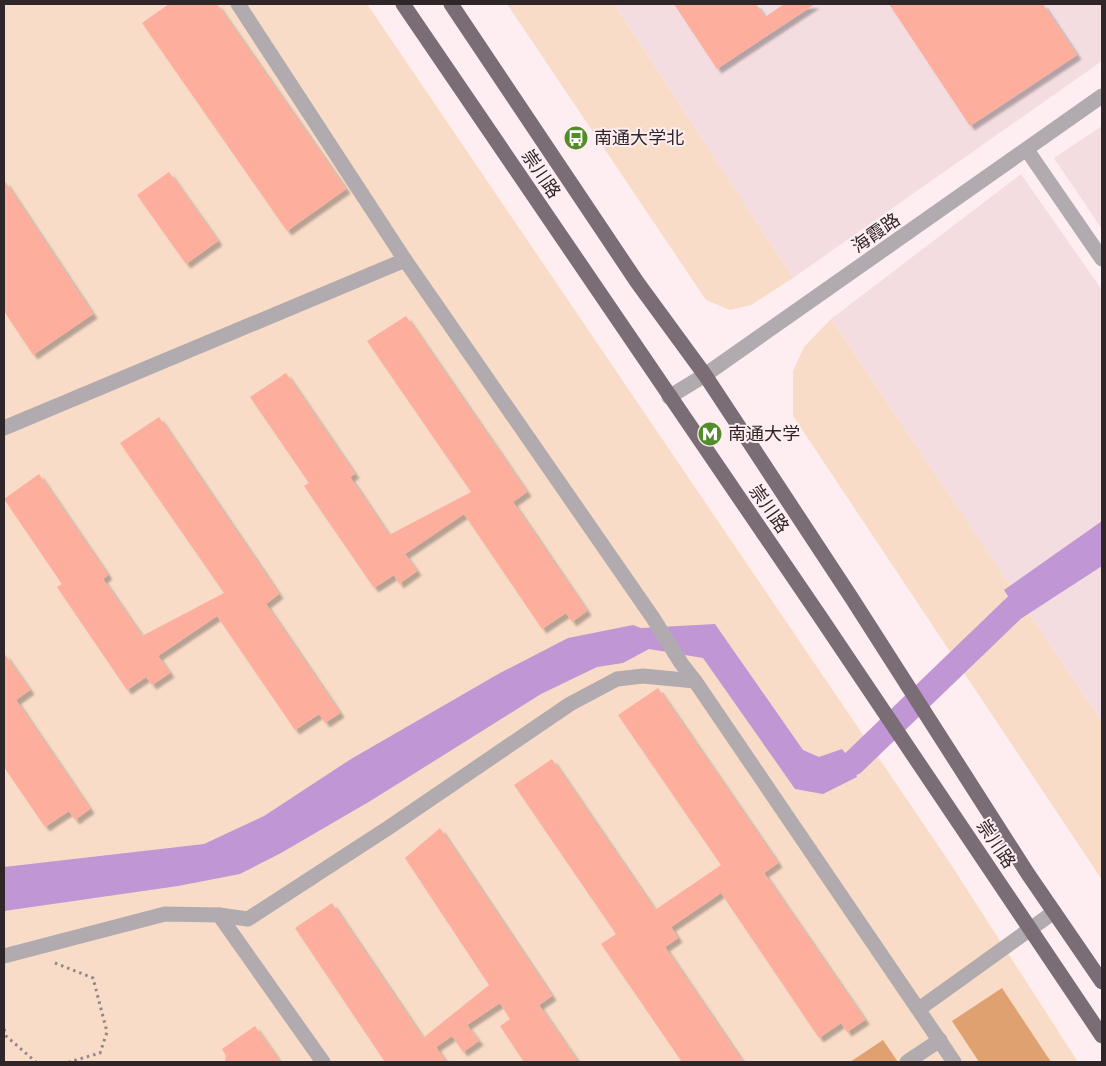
<svg xmlns="http://www.w3.org/2000/svg" width="1106" height="1066" font-family="Signika,'Noto Sans SC',sans-serif">
  <defs>
    <filter id="shadow"><feDropShadow dx="4.5" dy="4.5" stdDeviation="1" flood-color="#0004"/></filter>
  </defs>
  <rect width="100%" height="100%" fill="#feeef1"/>
  <g fill="#f4dde1">
    <polygon points="614,4 1102,4 1102,61 793,278"/>
    <polygon points="1102,126 1102,229 1054,158"/>
    <polygon points="1021,174 1102,290 1102,722 831,319"/>
  </g>
  <g fill="#f9dcc7">
    <polygon points="4,4 367,4 950,863 1078,1062 4,1062"/>
    <polygon points="507,4 614,4 793,278 751,305 730,310 706,300"/>
    <polygon points="831,319 1102,722 1102,880 793,416 793,371 804,347"/>
  </g>
  <g fill="#e0a171">
    <polygon points="1002,988 1051,1062 979,1062 952,1021"/>
    <polygon points="883,1040 898,1062 850,1062"/>
  </g>
  <g fill="#c196d4">
    <polygon points="1102,521 1102,566 1022,618 1004,590"/>
    <polygon points="715,624 803,750 819,757 842,749 853,763 857,777 823,794 795,789 703,658 649,649 623,663 597,667 541,694 372,800 281,853 240,874 178,886 4,911 4,867 204,844 264,816 351,759 500,673 568,638 633,625 641,628"/>
  </g>
  <g fill="none" stroke-linecap="round" stroke-linejoin="round">
    <polyline stroke="#c196d4" stroke-width="25" points="853,763 1015,607"/>
  </g>
  <g fill="#feae9d" filter="url(#shadow)">
    <polygon points="169,4 217,4 346,189 287,231 142,23"/>
    <polygon points="674,4 756,4 765,17 784,4 815,4 717,69"/>
    <polygon points="889,4 1043,4 1077,55 970,126"/>
    <polygon points="169,172 218,241 186,264 137,195"/>
    <polygon points="4,180 93,314 33,355 4,311"/>
    <polygon points="406,316 527,492 513,502 587,611 572,622 566,613 542,629 464,514 405,554 417,571 399,584 394,575 374,588 304,486 309,483 250,397 286,373 355,474 350,477 389,535 471,492 367,341"/>
    <polygon points="159,417 279,594 266,604 340,713 325,723 319,714 295,730 217,616 158,656 170,673 152,685 146,677 127,690 57,587 62,584 4,499 39,474 108,575 103,579 142,636 224,593 120,443"/>
    <polygon points="4,653 30,690 16,700 90,809 75,820 69,811 45,827 4,767"/>
    <polygon points="658,688 778,863 764,873 865,1020 847,1032 841,1023 819,1038 721,893 671,927 678,938 665,947 743,1062 682,1062 601,944 616,934 514,785 552,759 655,910 721,865 618,715"/>
    <polygon points="440,828 552,996 539,1005 578,1062 524,1062 500,1026 510,1019 500,1003 467,1025 479,1041 463,1052 452,1036 436,1047 446,1062 385,1062 295,928 332,903 423,1038 489,985 405,858"/>
    <polygon points="255,1026 280,1062 225,1062 226,1056 222,1049"/>
  </g>
  <g fill="none" stroke-linecap="round" stroke-linejoin="round">
    <g stroke="#928688" stroke-width="3" stroke-dasharray="2.5 4" stroke-linecap="butt">
      <polyline points="55,963 93,978 107,1032 100,1053 69,1062"/>
      <polyline points="4,1029 6,1036 36,1062"/>
    </g>
    <g stroke="#b1aaae" stroke-width="15">
      <polyline points="238,4 405,260 653,618 681,663 695,681 954,1062"/>
      <polyline points="1027,150 1102,259"/>
      <polyline points="669,397 705,375 1102,96"/>
      <polyline points="4,428 405,260"/>
      <polyline points="219,915 323,1062"/>
      <polyline points="4,956 165,914 219,915 248,919 388,828 570,704 617,679 643,676 695,681"/>
      <polyline points="919,1009 1054,912"/>
      <polyline points="907,1062 940,1040"/>
    </g>
    <g stroke="#7a6d75" stroke-width="15">
      <polyline points="403,4 819,615 1102,1036"/>
      <polyline points="451,4 637,282 705,375 851,597 1028,874 1102,982"/>
    </g>
  </g>
  <defs>
    <symbol id="bus-disc" viewBox="-11 -11 22 22"><circle r="9.5" fill="#528d2a" stroke="#feeef1"/><path d="M-5-6H5V4H4V6H2V4H-2V6H-4V4H-5ZM-3.5-4V0h7V-4ZM-3.5 1.2v1.5H-2V1.2ZM2 1.2v1.5H3.5V1.2Z" fill="#fff"/></symbol>
    <symbol id="metro-disc" viewBox="-11 -11 22 22"><circle r="9.5" fill="#528d2a" stroke="#feeef1"/><path d="M-5.5 5V-5H-3L0 0L3-5H5.5V5H3V-.5L0 4L-3-.5V5Z" fill="#fff"/></symbol>
  </defs>
  <g fill-rule="evenodd">
    <use href="#bus-disc" x="562" y="124" width="28" height="28"/>
    <use href="#metro-disc" x="696" y="420" width="28" height="28"/>
  </g>
  <g text-anchor="middle" dominant-baseline="central" stroke-width="4" stroke-linejoin="round" paint-order="stroke">
    <g font-size="18" fill="#2e2628" stroke="#feeef1" text-anchor="start">
      <text x="594" y="138">南通大学北</text>
      <text x="728" y="434">南通大学</text>
    </g>
    <g font-size="18" fill="#2e2628" stroke="#feeef1">
      <text transform="translate(541 174) rotate(56)">崇川路</text>
      <text transform="translate(876 233) rotate(-35)">海霞路</text>
      <text transform="translate(769 509) rotate(55)">崇川路</text>
      <text transform="translate(996 844) rotate(56)">崇川路</text>
    </g>
  </g>
  <rect width="1106" height="1066" fill="none" stroke="#2e2628" stroke-width="10"/>
</svg>
